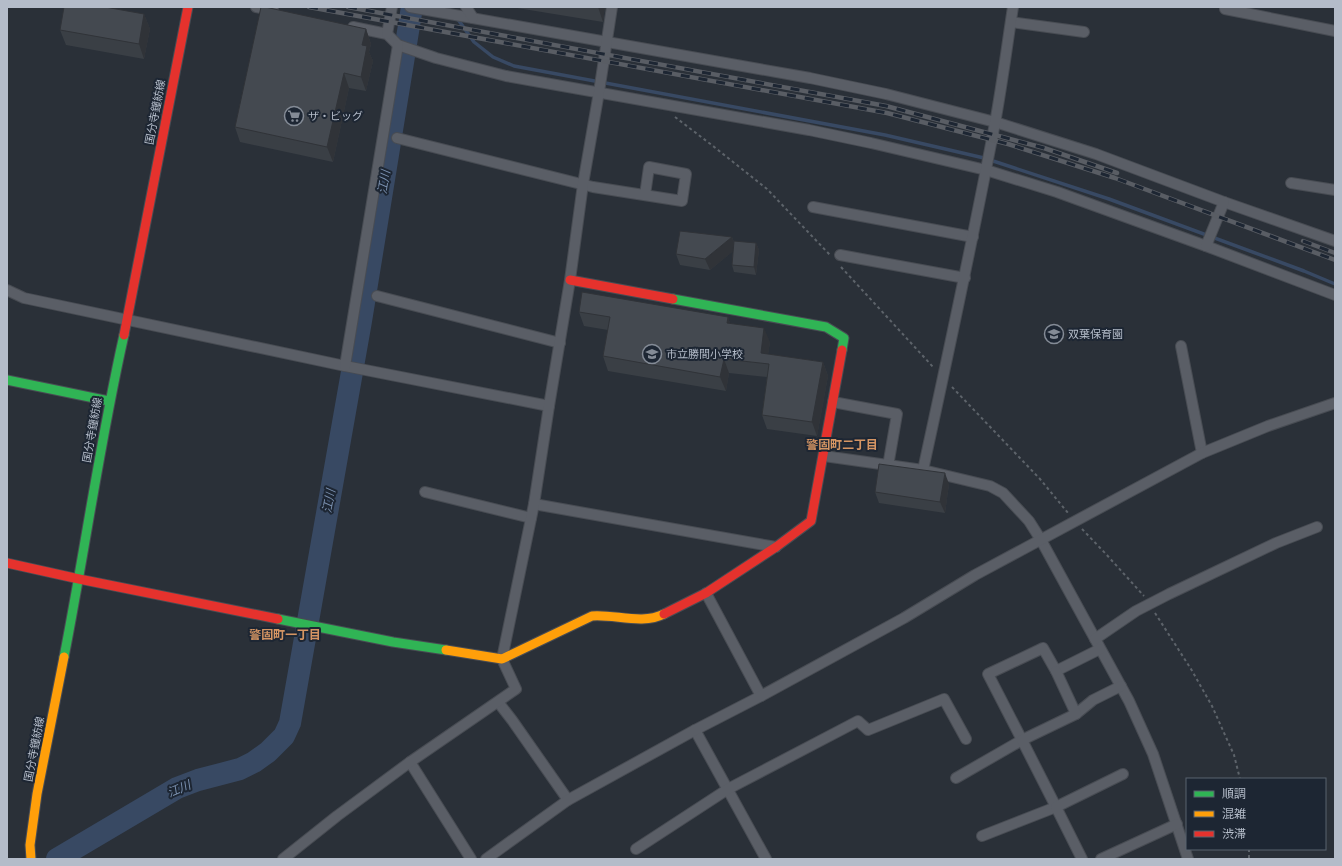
<svg xmlns="http://www.w3.org/2000/svg" width="1342" height="866" font-family="Arial,'Noto Sans JP',sans-serif">
  <rect width="100%" height="100%" fill="#2a3038"/>
  <g fill="none" stroke-linecap="round" stroke-linejoin="round">
    <polyline stroke="#384963" stroke-width="3.5" points="457,18 474,42 493,57 514,66 885,135 984,158 1109,199 1304,271 1335,284"/>
    <polyline stroke="#384963" stroke-width="22" points="57,859 177,788 198,780 240,769 254,762 268,752 284,736 290,723 361,321 412,7"/>
    <defs>
      <g id="street">
        <polyline points="256,7 273,10"/>
        <polyline points="410,7 810,78 886,94 995,122 1096,154 1224,202 1335,241"/>
        <polyline points="466,7 473,18"/>
        <polyline points="1225,9 1335,31"/>
        <polyline points="1011,22 1084,32"/>
        <polyline points="353,27 387,34 398,45 436,58 506,76 809,130 871,143 986,170 1057,192 1206,246 1335,295"/>
        <polyline points="387,34 392,7"/>
        <polyline points="397,138 593,187 682,201 686,174 649,167 645,195"/>
        <polyline points="1291,183 1335,190"/>
        <polyline points="813,207 973,237"/>
        <polyline points="1206,246 1224,202"/>
        <polyline points="840,255 965,278"/>
        <polyline points="7,290 24,298 345,366 549,406"/>
        <polyline points="377,296 560,343"/>
        <polyline points="1181,346 1202,453"/>
        <polyline points="345,366 398,45"/>
        <polyline points="833,402 897,414 888,466"/>
        <polyline points="824,456 923,470 990,486 1003,493 1029,521 1041,540 1129,701 1153,754 1188,859"/>
        <path d="M923,470c25,-115 50,-231 72,-347 7,-38 12,-77 18,-116"/>
        <polyline points="425,492 531,518"/>
        <polyline points="534,504 776,547"/>
        <polyline points="706,593 761,696"/>
        <polyline points="1095,639 1136,611 1169,594 1276,543 1317,527"/>
        <polyline points="498,702 512,720 568,800"/>
        <polyline points="1076,714 1093,700 1121,686"/>
        <polyline points="695,730 766,859"/>
        <polyline points="410,762 471,859"/>
        <polyline points="956,778 1022,740 988,674 1043,648 1056,671 1100,649"/>
        <polyline points="982,836 1056,807 1022,740 1076,714 1056,671"/>
        <polyline points="636,849 728,789 858,721 868,730 944,699 966,739"/>
        <polyline points="283,859 337,816 410,762 516,689 502,659 534,504 549,406 570,280 583,184 599,92 612,7"/>
        <polyline points="486,859 568,800 695,730 761,696 904,618 975,575 1202,453 1268,426 1335,403"/>
        <polyline points="1082,859 1056,807 1123,774"/>
        <polyline points="1101,859 1177,824"/>
      </g>
      <g id="fast">
        <polyline points="673,299 826,327 844,338 842,350"/>
        <polyline points="7,380 109,401"/>
        <polyline points="278,619 393,642 446,650"/>
        <path d="M64,657c21,-107 36,-216 60,-322"/>
      </g>
      <g id="slow">
        <path d="M446,650l56,9 90,-43c23,-2 50,9 72,-2"/>
        <polyline points="31,859 30,845 37,794 64,657"/>
      </g>
      <g id="jam">
        <polyline points="570,280 673,299"/>
        <polyline points="124,335 188,7"/>
        <polyline points="7,563 79,579 278,619"/>
        <polyline points="664,614 706,593 776,547 811,521 842,350"/>
      </g>
    </defs>
    <use href="#street" stroke="#484c53" stroke-width="12"/>
    <use href="#fast" stroke="#484c53" stroke-width="11"/>
    <use href="#slow" stroke="#484c53" stroke-width="11"/>
    <use href="#jam" stroke="#484c53" stroke-width="11"/>
    <g stroke="#5d636a" stroke-width="2" stroke-dasharray="3 3" stroke-linecap="butt">
      <polyline points="675,117 713,146 767,189 830,255"/>
      <polyline points="841,267 934,368"/>
      <polyline points="952,387 1040,479 1068,513"/>
      <polyline points="1082,529 1105,553 1144,596"/>
      <polyline points="1155,613 1191,669 1212,706 1234,755 1240,779"/>
      <polyline points="1249,849 1249,859"/>
    </g>
    <use href="#street" stroke="#5a5e66" stroke-width="10"/>
    <use href="#fast" stroke="#30b455" stroke-width="9"/>
    <use href="#slow" stroke="#ff9f0a" stroke-width="9"/>
    <use href="#jam" stroke="#e5322d" stroke-width="9"/>
    <defs>
      <g id="rail">
        <polyline points="309,7 887,113 1008,144 1115,178 1335,260"/>
        <polyline points="348,7 886,106 1044,148 1117,173"/>
        <polyline points="1303,241 1335,253"/>
      </g>
    </defs>
    <use href="#rail" stroke="#595d64" stroke-width="4.5"/>
    <use href="#rail" stroke="#1d2633" stroke-width="3" stroke-dasharray="9" stroke-linecap="butt"/>
  </g>
  <g fill="#3a3f45">
    <polygon points="511,7 605,7 603,22"/>
    <polygon points="144,14 150,29 144,59 66,45 60,30"/>
    <polygon points="366,29 371,44 369,52 373,61 366,91 349,88 333,162 240,142 235,127"/>
    <polygon points="732,237 734,242 756,243 759,250 756,275 734,272 732,265 733,251 710,270 680,265 676,254"/>
    <polygon points="579,312 728,317 730,324 770,342 768,354 823,362 828,376 817,436 767,429 762,415 767,377 729,373 726,391 608,371 603,356 608,330 584,326"/>
    <polygon points="949,484 945,513 879,503 875,492"/>
  </g>
  <g fill="#303338">
    <polygon points="598,7 605,7 603,22"/>
    <polygon points="144,14 150,29 144,59 139,44"/>
    <polygon points="366,29 371,44 369,52 373,61 366,91 361,77 362,45"/>
    <polygon points="344,73 349,88 333,162 327,147"/>
    <polygon points="732,237 736,249 710,270 705,259"/>
    <polygon points="756,243 759,250 756,275 754,267"/>
    <polygon points="728,317 733,332 727,323"/>
    <polygon points="764,328 770,342 767,363 761,353"/>
    <polygon points="724,359 729,373 726,391 720,377"/>
    <polygon points="823,362 828,376 817,436 812,422"/>
    <polygon points="945,473 949,484 945,513 940,502"/>
  </g>
  <g fill="#444950" stroke="#303338">
    <polygon points="64,7 105,7 144,14 139,44 60,30"/>
    <polygon points="261,7 265,7 366,29 362,45 367,46 361,77 344,73 327,147 235,127"/>
    <polygon points="680,231 732,237 705,259 676,254"/>
    <polygon points="734,241 756,243 754,267 732,265"/>
    <polygon points="582,292 728,317 727,323 764,328 761,353 823,362 812,422 762,415 769,364 724,359 720,377 603,356 610,317 579,312"/>
    <polygon points="879,464 945,473 940,502 875,492"/>
  </g>
  <defs>
    <symbol id="supermarket-ring" viewBox="-11 -11 22 22"><circle r="9.5" fill="#1d2633" stroke="#848b96" stroke-width="1.5"/><path d="M-6-5.5h2.5l.6 2H6L4.5 2H-2.5L-4.4-4H-6ZM-1.5 3.2a1.3 1.3 0 1 0 .1 0ZM3 3.2a1.3 1.3 0 1 0 .1 0Z" fill="#848b96"/></symbol>
    <symbol id="school-ring" viewBox="-11 -11 22 22"><circle r="9.5" fill="#1d2633" stroke="#848b96" stroke-width="1.5"/><path d="M0-5L7-2L0 1L-7-2ZM-4 1L0 2.5L4 1V4Q0 6-4 4Z" fill="#848b96"/></symbol>
  </defs>
  <g fill-rule="evenodd">
    <use href="#supermarket-ring" x="283" y="105" width="22" height="22"/>
    <use href="#school-ring" x="1043" y="323" width="22" height="22"/>
    <use href="#school-ring" x="641" y="343" width="22" height="22"/>
  </g>
  <g text-anchor="middle" dominant-baseline="central" stroke-width="4" stroke-linejoin="round" paint-order="stroke">
    <g font-size="11" fill="#b4bcc9" stroke="#1d2633">
      <text transform="translate(155 112) rotate(-79)">国分寺鐘紡線</text>
      <text transform="translate(92 430) rotate(-80)">国分寺鐘紡線</text>
      <text transform="translate(34 749) rotate(-79)">国分寺鐘紡線</text>
    </g>
    <g font-size="11" fill="#b4bcc9" stroke="#1d2633" text-anchor="start">
      <text x="308" y="116">ザ・ビッグ</text>
      <text x="1068" y="334">双葉保育園</text>
      <text x="666" y="354">市立勝間小学校</text>
    </g>
    <g font-size="12" font-style="italic" fill="#7c92b1" stroke="#1d2633">
      <text transform="translate(384 182) rotate(-81)">江川</text>
      <text transform="translate(329 501) rotate(-80)">江川</text>
      <text transform="translate(179 789) rotate(-23)">江川</text>
    </g>
    <g font-size="12" font-weight="bold" fill="#d59563" stroke="#1d2633">
      <text x="842" y="445">警固町二丁目</text>
      <text x="285" y="635">警固町一丁目</text>
    </g>
  </g>
  <rect width="1342" height="866" fill="none" stroke="#b4bcc9" stroke-width="16"/>
  <rect x="1186" y="778" width="140" height="72" fill="#1d2633" stroke="#59626f"/>
  <rect x="1194" y="791" width="20" height="6" fill="#30b455" stroke="#59626f"/>
  <text x="1222" y="798" font-size="12" fill="#b4bcc9">順調</text>
  <rect x="1194" y="811" width="20" height="6" fill="#ff9f0a" stroke="#59626f"/>
  <text x="1222" y="818" font-size="12" fill="#b4bcc9">混雑</text>
  <rect x="1194" y="831" width="20" height="6" fill="#e5322d" stroke="#59626f"/>
  <text x="1222" y="838" font-size="12" fill="#b4bcc9">渋滞</text>
</svg>
